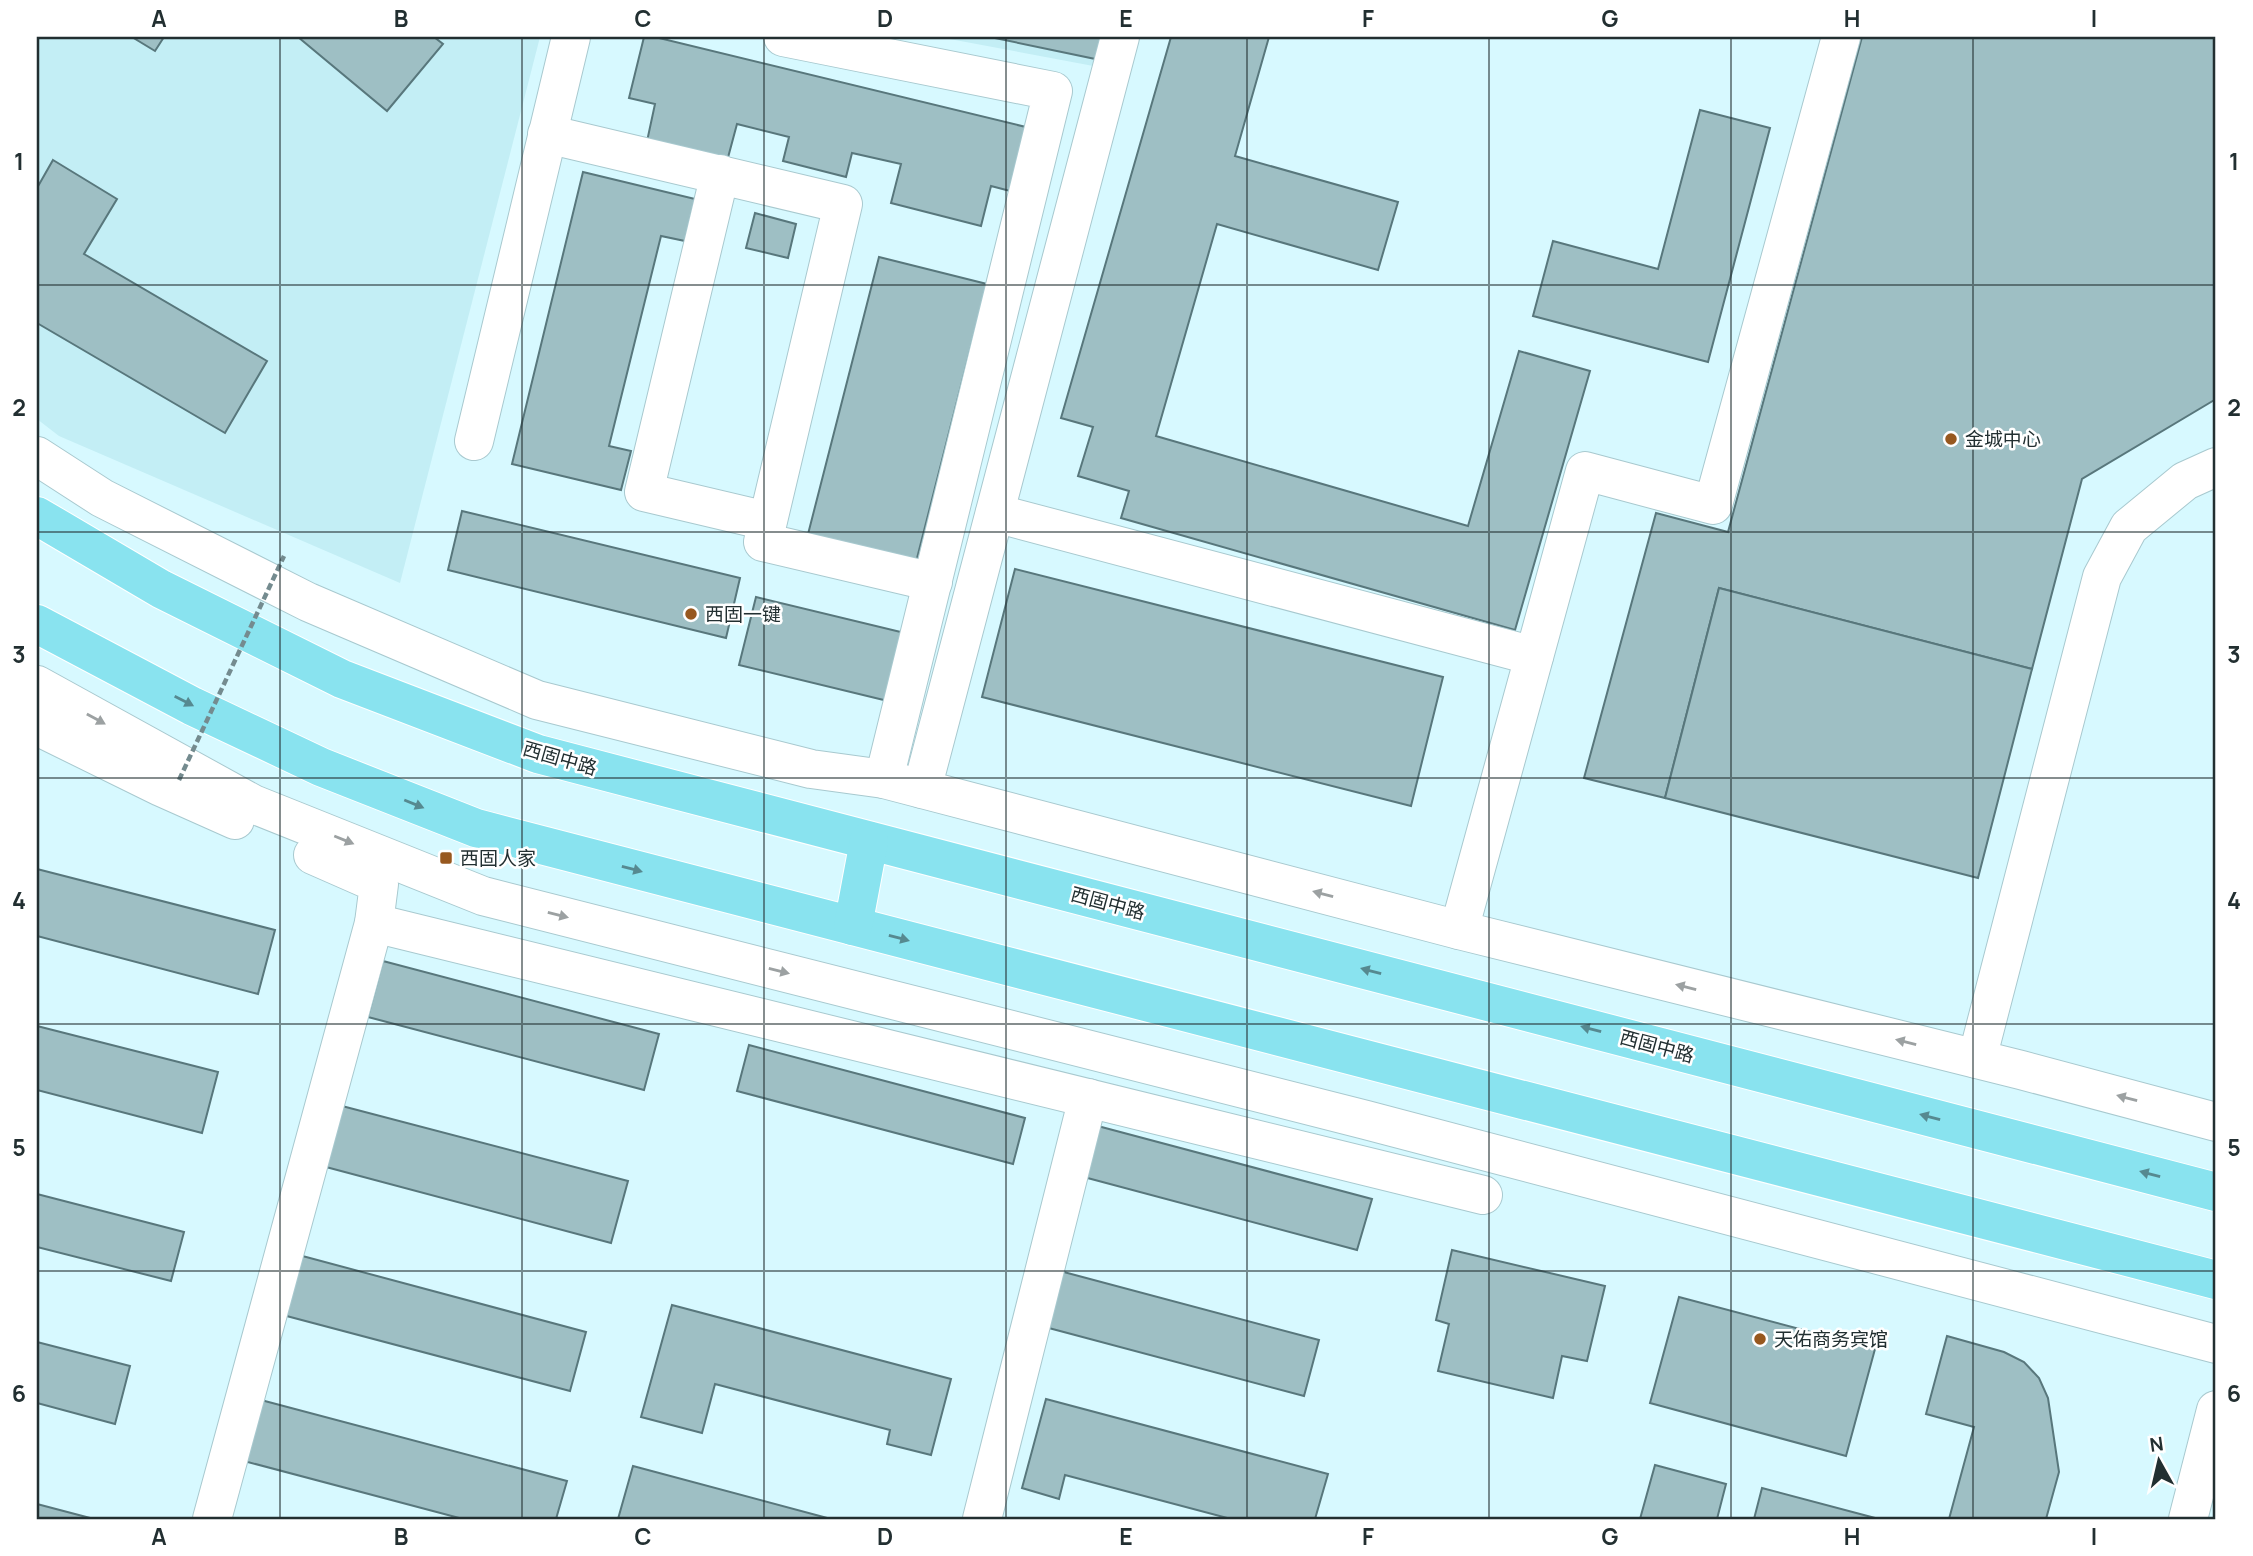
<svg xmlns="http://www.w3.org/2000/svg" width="2253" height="1556" font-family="Manrope,'Noto Sans SC',sans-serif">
  <rect width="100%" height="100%" fill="#d7f9ff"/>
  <g fill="#c3eef5">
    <polygon points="37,37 540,37 400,583 59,436 37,419"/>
    <polygon points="939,37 1110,37 1104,68"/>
  </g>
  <g fill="#9ebfc4" stroke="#58777c" stroke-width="2">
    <polygon points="132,37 164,37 155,51"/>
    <polygon points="298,37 434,37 443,44 387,111"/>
    <polygon points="644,37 655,37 1030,128 1014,192 991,186 981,226 891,203 901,164 852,153 846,177 783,161 789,137 737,124 726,165 646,146 655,104 629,98"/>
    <polygon points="990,37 1111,37 1105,61"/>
    <polygon points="1171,37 1269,37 1235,156 1398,202 1378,270 1217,224 1156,436 1468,526 1519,351 1590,371 1515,630 1121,518 1129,491 1078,476 1093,427 1061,418"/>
    <polygon points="1862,37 2216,37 2216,399 2082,479 2032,669 1719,588 1665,798 1584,778 1656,513 1728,532"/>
    <polygon points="1700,110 1770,128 1708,362 1533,316 1553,241 1658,269"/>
    <polygon points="53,160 117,199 84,254 267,361 225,433 37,323 37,188"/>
    <polygon points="583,172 695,199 685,241 661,236 609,446 631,451 621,490 512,464"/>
    <polygon points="755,213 796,224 788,258 746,248"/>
    <polygon points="879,257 987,284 914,570 806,542"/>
    <polygon points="462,511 740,578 726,638 448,570"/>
    <polygon points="1015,569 1443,677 1411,806 982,697"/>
    <polygon points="1719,588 2032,669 1978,878 1665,798"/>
    <polygon points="756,597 909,634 892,702 739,665"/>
    <polygon points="37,869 275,930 258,994 37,936"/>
    <polygon points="383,961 659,1034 644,1090 368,1017"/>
    <polygon points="37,1026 218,1072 202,1133 37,1090"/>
    <polygon points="749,1045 1025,1118 1013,1164 737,1091"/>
    <polygon points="342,1106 628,1181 611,1243 326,1167"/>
    <polygon points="1094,1125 1372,1199 1357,1250 1080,1176"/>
    <polygon points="37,1194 184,1232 171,1281 37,1247"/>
    <polygon points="1452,1250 1605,1286 1587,1361 1562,1356 1553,1398 1438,1371 1449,1324 1436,1320"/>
    <polygon points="295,1254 586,1332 570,1391 279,1314"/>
    <polygon points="1060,1271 1319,1340 1304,1396 1045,1327"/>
    <polygon points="1679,1297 1875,1349 1846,1456 1650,1403"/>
    <polygon points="672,1305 951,1379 931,1455 887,1444 890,1430 715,1384 702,1433 641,1417"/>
    <polygon points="1947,1336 2004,1352 2024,1362 2039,1378 2048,1398 2059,1472 2046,1519 1949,1519 1974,1427 1926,1414"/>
    <polygon points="37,1342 130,1366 115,1424 37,1403"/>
    <polygon points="1046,1399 1328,1474 1315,1519 1231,1519 1065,1475 1059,1499 1022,1488"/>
    <polygon points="261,1400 567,1481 556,1519 463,1519 244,1461"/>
    <polygon points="1655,1465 1726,1484 1717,1519 1640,1519"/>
    <polygon points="633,1466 831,1519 618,1519"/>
    <polygon points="1762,1488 1879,1519 1754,1519"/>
    <polygon points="37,1504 94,1519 37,1519"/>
  </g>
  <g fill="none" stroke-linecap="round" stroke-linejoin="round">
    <defs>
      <g id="minor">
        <polyline points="783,37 1053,91 884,779"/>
        <polyline points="547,134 843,204 763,542 933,582"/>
        <polyline points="720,174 644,492 767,521"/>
        <polyline points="474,441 571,37"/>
        <polyline points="37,456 102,498 308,602 537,700 811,769 884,779 1459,930 2021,1070 2216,1122"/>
        <polyline points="995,513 1534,656"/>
        <polyline points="37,685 253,804 483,896 1366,1120 2216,1344"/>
        <polyline points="37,726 161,787 235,820"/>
        <polyline points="922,789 1120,37"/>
        <polyline points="374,923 1483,1195"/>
        <polyline points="1459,930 1585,471 1713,505 1841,37"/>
        <polyline points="1977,1059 2102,577 2129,527 2185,481 2216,467"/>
        <polyline points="212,1519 374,923 379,884 313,855"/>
        <polyline points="982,1519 1088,1098"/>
        <polyline points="2188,1519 2216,1410"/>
      </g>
      <g id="major">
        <polyline points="37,516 161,589 342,679 538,754 2216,1192"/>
        <polyline points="37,624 192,706 321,767 476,828 2216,1280"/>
        <polyline points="853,926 869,841"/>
      </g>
    </defs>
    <use href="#minor" stroke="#a8c9cf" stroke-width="40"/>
    <use href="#major" stroke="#fff" stroke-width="40"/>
    <use href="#minor" stroke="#fff" stroke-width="38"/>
    <use href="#major" stroke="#89e3ef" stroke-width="38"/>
    <polyline stroke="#748b8f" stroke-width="4.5" stroke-dasharray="7 3.5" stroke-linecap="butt" points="179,780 284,556"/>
  </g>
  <defs><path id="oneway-solid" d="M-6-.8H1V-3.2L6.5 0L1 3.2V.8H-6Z" transform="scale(1.75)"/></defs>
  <g fill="#568990">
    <use href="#oneway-solid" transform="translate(184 701) rotate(27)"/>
    <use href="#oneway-solid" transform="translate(414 804) rotate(22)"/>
    <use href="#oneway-solid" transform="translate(632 869) rotate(15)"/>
    <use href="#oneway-solid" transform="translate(899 938) rotate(15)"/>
    <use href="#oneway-solid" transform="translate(1371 971) rotate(-165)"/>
    <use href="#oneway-solid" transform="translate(1591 1029) rotate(-165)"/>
    <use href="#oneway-solid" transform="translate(1930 1117) rotate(-165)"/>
    <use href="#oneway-solid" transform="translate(2150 1174) rotate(-165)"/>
  </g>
  <g fill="#9ca1a2">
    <use href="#oneway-solid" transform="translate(96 719) rotate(29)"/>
    <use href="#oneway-solid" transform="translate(344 840) rotate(22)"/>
    <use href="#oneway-solid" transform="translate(1323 894) rotate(-165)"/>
    <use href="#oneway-solid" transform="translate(558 915) rotate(14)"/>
    <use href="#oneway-solid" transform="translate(779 971) rotate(14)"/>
    <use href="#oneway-solid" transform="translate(1686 987) rotate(-166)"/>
    <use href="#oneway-solid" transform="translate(1906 1042) rotate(-166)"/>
    <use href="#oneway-solid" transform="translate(2127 1098) rotate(-165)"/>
  </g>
  <path fill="none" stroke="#222f31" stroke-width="2" stroke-opacity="0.55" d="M280,37v1482M522,37v1482M764,37v1482M1006,37v1482M1247,37v1482M1489,37v1482M1731,37v1482M1973,37v1482M37,285h2179M37,532h2179M37,778h2179M37,1024h2179M37,1271h2179"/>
  <g fill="#97581f" stroke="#fff" stroke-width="2.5">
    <circle cx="1951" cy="439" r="7"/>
    <circle cx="691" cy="614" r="7"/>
    <rect x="439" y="851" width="14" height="14" rx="3.5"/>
    <circle cx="1760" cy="1339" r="7"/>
  </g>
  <g text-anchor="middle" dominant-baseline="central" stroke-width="5" stroke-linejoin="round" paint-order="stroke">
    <g font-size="19" fill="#222f31" stroke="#fff" text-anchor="start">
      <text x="1965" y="439">金城中心</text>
      <text x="705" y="614">西固一键</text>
      <text x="460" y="858">西固人家</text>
      <text x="1774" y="1339">天佑商务宾馆</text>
    </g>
    <g font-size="19" fill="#222f31" stroke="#fff">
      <text transform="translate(560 758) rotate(16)">西固中路</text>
      <text transform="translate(1108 903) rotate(15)">西固中路</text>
      <text transform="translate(1657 1046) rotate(15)">西固中路</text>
    </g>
  </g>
  <rect width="2253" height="1556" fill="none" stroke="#ffffff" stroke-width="77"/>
  <g transform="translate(2159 1461) rotate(352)" stroke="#ffffff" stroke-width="5" paint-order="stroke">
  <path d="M0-5L12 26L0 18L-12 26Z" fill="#222f31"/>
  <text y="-10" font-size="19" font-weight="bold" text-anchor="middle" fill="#222f31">N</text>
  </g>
  <rect x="38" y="38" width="2176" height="1480" fill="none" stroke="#222f31" stroke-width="2.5"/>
  <g font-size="23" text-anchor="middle" font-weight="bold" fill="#222f31">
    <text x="159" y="27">A</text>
    <text x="401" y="27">B</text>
    <text x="643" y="27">C</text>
    <text x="885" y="27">D</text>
    <text x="1126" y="27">E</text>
    <text x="1368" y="27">F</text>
    <text x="1610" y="27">G</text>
    <text x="1852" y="27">H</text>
    <text x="2094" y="27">I</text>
    <text x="19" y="170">1</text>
    <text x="2234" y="170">1</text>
    <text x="19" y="416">2</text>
    <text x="2234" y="416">2</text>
    <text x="19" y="663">3</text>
    <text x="2234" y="663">3</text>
    <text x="19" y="909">4</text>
    <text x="2234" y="909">4</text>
    <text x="19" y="1156">5</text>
    <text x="2234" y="1156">5</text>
    <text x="19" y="1402">6</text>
    <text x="2234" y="1402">6</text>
    <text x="159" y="1545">A</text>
    <text x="401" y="1545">B</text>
    <text x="643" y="1545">C</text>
    <text x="885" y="1545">D</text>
    <text x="1126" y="1545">E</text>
    <text x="1368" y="1545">F</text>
    <text x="1610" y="1545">G</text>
    <text x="1852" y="1545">H</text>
    <text x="2094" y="1545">I</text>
  </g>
</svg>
